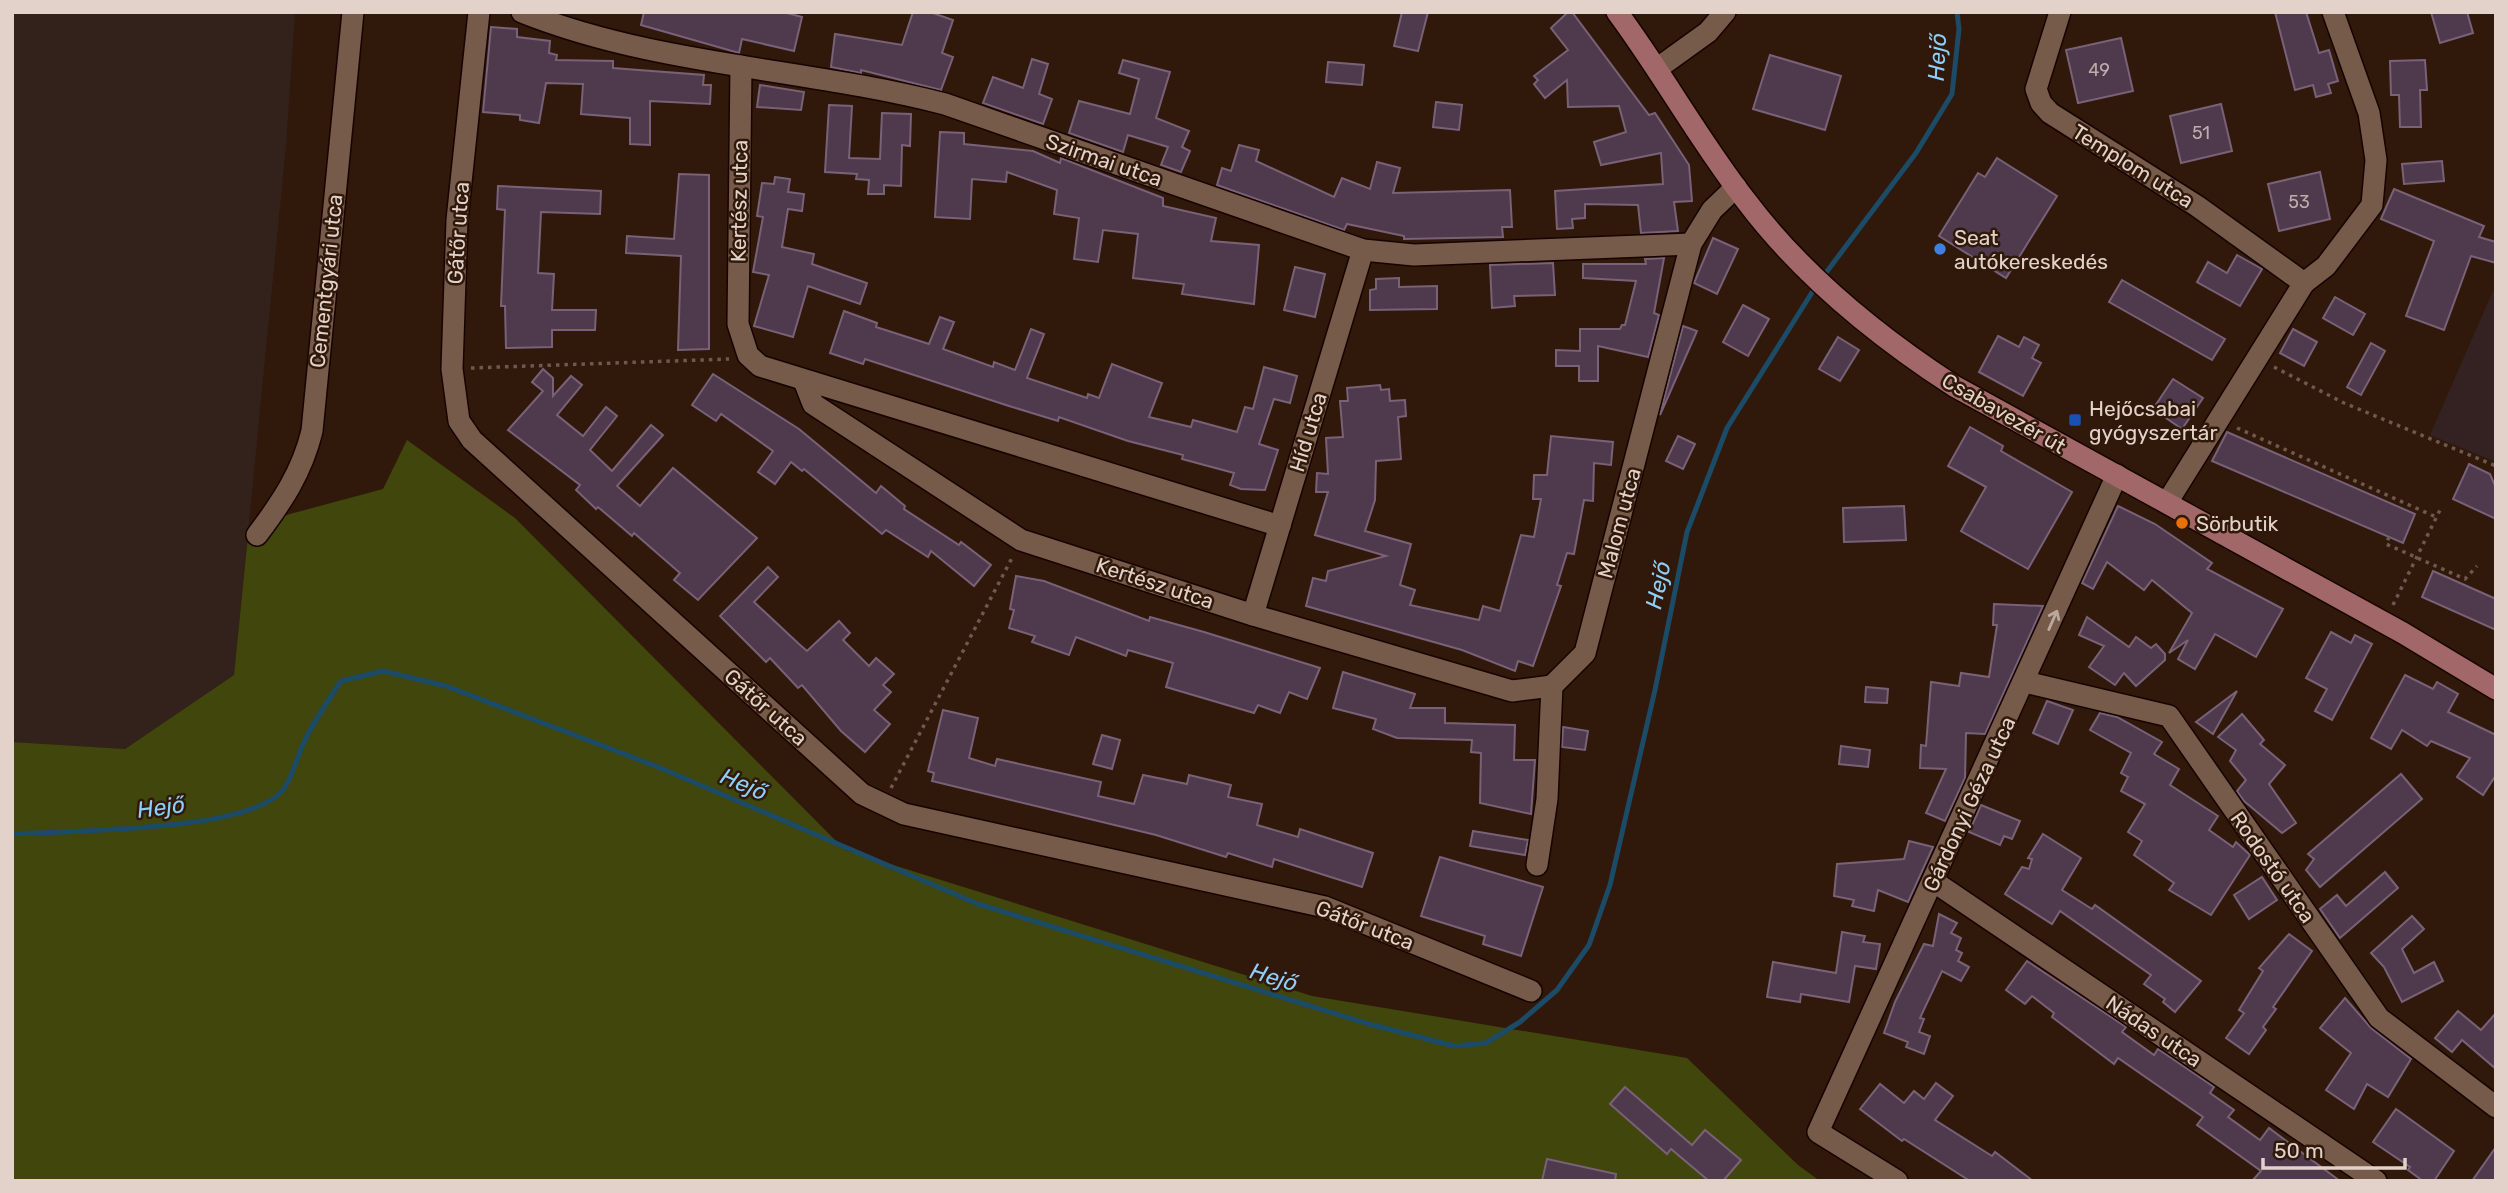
<svg xmlns="http://www.w3.org/2000/svg" width="2508" height="1193" font-family="Rubik,sans-serif">
  <rect width="100%" height="100%" fill="#30190a"/>
  <polygon fill="#33221b" points="12,12 295,12 286,145 234,675 125,749 12,742"/>
  <polygon fill="#342122" points="2496,284 2496,462 2430,435"/>
  <polygon fill="#41460c" points="407,440 515,518 845,850 1312,996 1687,1058 1798,1165 1820,1181 12,1181 12,742 125,749 234,675 249,525 383,489"/>
  <g fill="none" stroke-linecap="round" stroke-linejoin="round">
    <g stroke="#1b4b66" stroke-width="5">
      <polyline points="1822,278 1916,153 1952,94 1959,29 1957,12"/>
      <path d="M12,834c58,-3 228,-3 267,-40 14,-13 18,-41 28,-58 10,-19 22,-37 34,-55l42,-10 63,15 212,81 320,137 391,120 85,22 32,-3 34,-21 37,-32 32,-45 21,-60 45,-195 32,-158 40,-104 89,-142"/>
    </g>
  </g>
  <g fill="#4e394d" stroke="#796178" stroke-width="2">
    <polygon points="644,12 783,12 802,17 794,51 742,39 739,53 641,25"/>
    <polygon points="913,12 930,12 953,20 942,53 953,57 941,90 861,70 861,73 831,67 835,34 902,45"/>
    <polygon points="1402,12 1428,12 1418,51 1394,46"/>
    <polygon points="1568,12 1572,12 1649,115 1655,113 1689,165 1692,201 1674,202 1678,231 1641,233 1638,205 1585,204 1585,218 1572,219 1573,228 1557,229 1555,191 1663,184 1661,153 1601,165 1594,142 1626,132 1619,106 1568,107 1567,80 1545,98 1534,84 1538,80 1534,76 1568,50 1551,28"/>
    <polygon points="2275,12 2306,12 2319,53 2329,50 2338,81 2328,84 2331,93 2316,97 2313,85 2295,90"/>
    <polygon points="2431,12 2467,12 2473,33 2440,43"/>
    <polygon points="491,27 517,29 517,37 550,41 549,53 557,55 556,60 613,61 613,68 704,75 703,85 711,85 710,104 650,101 650,145 630,144 630,118 581,114 583,84 546,83 539,123 520,120 520,115 483,112"/>
    <polygon points="2121,38 2133,91 2078,103 2066,50"/>
    <polygon points="1770,55 1841,76 1825,130 1753,109"/>
    <polygon points="1032,59 1048,64 1039,94 1052,99 1043,124 983,103 993,77 1023,88"/>
    <polygon points="1123,60 1170,72 1156,118 1189,131 1182,147 1190,151 1181,172 1161,165 1168,147 1128,135 1123,152 1069,133 1079,101 1130,114 1139,79 1119,73"/>
    <polygon points="2425,60 2427,90 2420,90 2421,127 2400,127 2399,95 2391,95 2390,61"/>
    <polygon points="1328,62 1364,65 1362,85 1326,82"/>
    <polygon points="760,85 804,92 801,110 757,107"/>
    <polygon points="1436,102 1462,105 1459,130 1433,127"/>
    <polygon points="2221,104 2232,151 2181,163 2170,116"/>
    <polygon points="829,105 852,106 849,158 880,159 882,113 911,114 910,146 902,145 901,186 884,185 884,194 868,194 869,180 856,179 857,174 825,172"/>
    <polygon points="940,132 964,133 964,144 1033,151 1060,163 1061,158 1163,198 1163,206 1216,218 1211,241 1259,245 1254,304 1182,294 1184,284 1133,278 1138,234 1103,230 1098,262 1074,259 1079,218 1054,214 1057,190 1007,172 1006,182 972,179 970,219 935,217"/>
    <polygon points="1239,145 1259,150 1256,161 1334,197 1342,178 1370,189 1377,162 1400,168 1393,193 1510,190 1512,227 1502,227 1503,237 1404,239 1404,236 1347,224 1344,230 1217,185 1222,168 1231,171"/>
    <polygon points="1997,158 2057,196 2006,278 1939,236 1978,173 1985,177"/>
    <polygon points="2442,161 2444,181 2404,184 2402,164"/>
    <polygon points="2320,172 2330,219 2279,231 2268,184"/>
    <polygon points="679,174 709,175 709,349 678,350 681,256 626,253 627,236 674,239"/>
    <polygon points="775,177 790,179 788,192 804,194 802,211 788,209 782,247 814,254 812,264 867,283 860,304 808,286 793,337 754,326 769,275 753,272 763,217 757,216 762,183 774,184"/>
    <polygon points="498,186 601,191 600,214 541,212 538,273 554,274 552,310 596,310 595,330 552,330 552,347 506,348 505,306 501,306 505,210 497,209"/>
    <polygon points="2394,189 2484,226 2479,237 2496,242 2496,263 2471,256 2444,330 2406,316 2434,241 2381,219"/>
    <polygon points="1713,238 1738,249 1717,294 1694,283"/>
    <polygon points="2237,255 2262,269 2240,306 2197,282 2208,262 2227,273"/>
    <polygon points="1664,258 1654,313 1659,315 1648,357 1598,346 1598,381 1579,381 1579,366 1556,366 1556,350 1580,351 1580,329 1620,329 1622,325 1625,325 1636,281 1583,278 1583,264 1646,264 1645,259"/>
    <polygon points="1553,263 1555,295 1514,296 1515,306 1492,308 1490,265"/>
    <polygon points="1295,267 1325,274 1315,317 1284,310"/>
    <polygon points="1399,278 1399,287 1437,286 1437,309 1370,310 1370,290 1376,289 1376,279"/>
    <polygon points="2122,280 2225,339 2212,360 2109,302"/>
    <polygon points="2335,297 2365,314 2353,335 2323,318"/>
    <polygon points="1743,305 1769,319 1748,356 1723,342"/>
    <polygon points="844,311 877,323 876,327 929,344 940,317 954,322 943,349 993,367 994,362 1015,370 1031,329 1044,334 1027,378 1087,398 1088,394 1099,398 1112,364 1162,383 1149,417 1191,427 1193,420 1237,432 1245,407 1253,409 1264,367 1297,376 1290,403 1274,399 1259,444 1278,450 1265,490 1241,489 1230,485 1234,473 1182,459 1183,455 1128,441 1059,417 1058,421 1009,406 865,359 863,364 830,353"/>
    <polygon points="1683,326 1697,331 1660,415"/>
    <polygon points="2293,329 2317,342 2304,366 2280,353"/>
    <polygon points="1998,336 2019,347 2024,337 2039,345 2032,358 2041,363 2023,396 1979,372"/>
    <polygon points="1838,337 1859,350 1840,381 1819,369"/>
    <polygon points="2371,343 2385,351 2361,395 2347,387"/>
    <polygon points="543,369 553,378 553,396 571,376 582,385 557,415 583,436 606,407 617,416 590,450 612,471 651,425 663,435 617,486 640,506 673,468 757,538 698,600 674,580 680,573 634,533 632,536 598,507 596,509 576,490 580,485 508,430 543,391 532,382"/>
    <polygon points="713,374 799,429 876,493 881,486 905,506 904,509 959,545 961,542 991,565 974,586 931,551 928,557 886,530 882,534 804,469 802,471 791,462 775,484 758,472 773,451 721,414 716,421 692,405"/>
    <polygon points="2173,379 2203,398 2182,429 2153,409"/>
    <polygon points="1380,385 1381,390 1389,389 1390,401 1405,400 1406,416 1398,417 1401,459 1376,461 1375,500 1365,531 1411,544 1400,585 1415,590 1410,605 1479,620 1483,606 1500,611 1521,535 1534,537 1541,499 1533,499 1534,475 1547,475 1551,436 1613,442 1611,465 1594,463 1593,501 1584,500 1574,554 1567,553 1557,585 1561,586 1533,666 1518,661 1515,671 1462,650 1306,606 1313,578 1326,581 1328,571 1386,556 1315,535 1328,492 1316,492 1317,473 1328,474 1326,438 1343,437 1340,401 1348,401 1347,388"/>
    <polygon points="1970,427 2003,446 2001,451 2072,492 2028,569 1961,531 1986,487 1948,466"/>
    <polygon points="2227,432 2415,514 2403,543 2212,461"/>
    <polygon points="1678,436 1695,444 1683,469 1666,461"/>
    <polygon points="2469,464 2490,474 2496,488 2496,519 2453,499"/>
    <polygon points="1904,506 1906,540 1844,542 1843,508"/>
    <polygon points="2118,506 2155,524 2212,563 2207,569 2283,609 2256,657 2215,634 2195,669 2178,659 2188,640 2169,653 2192,613 2152,580 2144,590 2107,562 2093,589 2082,583"/>
    <polygon points="768,567 778,577 754,602 799,644 807,651 839,621 850,633 843,640 869,666 876,658 894,674 883,685 891,692 874,710 890,724 865,752 841,731 802,685 798,688 770,658 766,662 720,616"/>
    <polygon points="2433,571 2496,599 2496,630 2422,597"/>
    <polygon points="1016,576 1044,581 1149,621 1150,617 1204,632 1320,668 1307,699 1289,692 1280,713 1258,705 1254,713 1166,687 1173,663 1128,650 1126,656 1076,637 1069,655 1032,642 1035,636 1009,628 1014,610 1010,609"/>
    <polygon points="1994,604 2043,606 1985,734 1966,733 1965,778 1945,821 1926,813 1946,769 1920,768 1921,745 1926,746 1931,682 1959,686 1961,673 1989,677 1997,625 1993,625"/>
    <polygon points="2087,617 2129,647 2136,637 2151,648 2156,644 2165,654 2165,660 2136,686 2124,673 2115,685 2089,667 2104,646 2079,635"/>
    <polygon points="2331,632 2351,643 2355,635 2372,644 2332,720 2315,711 2327,689 2306,678"/>
    <polygon points="1343,672 1415,694 1410,708 1445,708 1445,723 1515,725 1514,760 1535,760 1531,814 1480,803 1481,753 1471,752 1472,740 1397,738 1373,729 1376,719 1333,708"/>
    <polygon points="2405,675 2433,689 2437,682 2458,694 2448,712 2496,735 2496,775 2483,795 2457,777 2470,758 2431,741 2427,746 2402,730 2391,749 2371,738"/>
    <polygon points="1866,687 1888,689 1887,703 1865,702"/>
    <polygon points="2237,691 2213,734 2196,722"/>
    <polygon points="2047,701 2073,710 2058,744 2033,733"/>
    <polygon points="943,710 978,718 969,758 995,766 997,759 1101,782 1098,796 1134,804 1143,775 1187,784 1189,775 1231,785 1228,797 1262,804 1257,825 1298,837 1300,829 1373,853 1362,887 1274,859 1272,867 1228,853 1226,857 1156,835 932,781 934,773 928,771"/>
    <polygon points="2100,713 2117,717 2162,742 2154,754 2179,769 2170,785 2218,816 2209,830 2233,847 2236,842 2250,855 2211,915 2169,890 2174,883 2134,855 2142,841 2128,832 2145,804 2121,791 2128,777 2121,773 2131,753 2090,730"/>
    <polygon points="2242,714 2264,740 2260,744 2285,765 2269,784 2296,823 2282,833 2244,801 2237,791 2246,780 2230,761 2236,750 2218,737"/>
    <polygon points="1563,727 1588,731 1585,750 1562,747"/>
    <polygon points="1102,735 1120,740 1112,769 1093,764"/>
    <polygon points="1841,746 1870,750 1868,767 1839,764"/>
    <polygon points="2401,774 2422,799 2320,887 2306,870 2314,859 2308,854"/>
    <polygon points="1981,805 2020,821 2012,839 2004,836 2000,845 1969,832"/>
    <polygon points="1473,831 1528,840 1525,855 1470,846"/>
    <polygon points="2043,834 2081,858 2062,890 2092,909 2095,905 2201,981 2175,1012 2163,1002 2165,999 2144,984 2151,975 2060,911 2052,924 2005,894 2022,867 2029,869 2032,859 2028,858"/>
    <polygon points="1909,841 1933,847 1908,902 1878,890 1874,911 1852,906 1854,900 1834,896 1837,864 1904,859"/>
    <polygon points="1440,857 1543,887 1521,956 1483,944 1485,936 1421,916"/>
    <polygon points="2385,872 2398,888 2340,938 2320,909 2337,895 2346,906"/>
    <polygon points="2262,877 2277,900 2249,919 2234,895"/>
    <polygon points="1939,914 1957,923 1951,933 1961,938 1956,950 1962,953 1958,961 1969,967 1961,981 1942,971 1920,1018 1924,1019 1919,1032 1930,1036 1924,1054 1906,1047 1908,1042 1884,1033 1895,1002 1924,944 1933,946"/>
    <polygon points="2412,916 2424,929 2402,949 2414,973 2434,962 2443,981 2402,1002 2384,967 2371,953"/>
    <polygon points="1842,932 1865,936 1863,942 1880,944 1876,969 1855,966 1849,1002 1801,994 1800,1002 1767,997 1773,962 1836,973"/>
    <polygon points="2289,934 2312,951 2273,1007 2276,1009 2263,1027 2266,1030 2249,1054 2226,1038 2244,1013 2239,1010 2263,971 2259,968"/>
    <polygon points="2027,961 2126,1027 2122,1032 2154,1055 2158,1049 2214,1087 2210,1093 2234,1110 2228,1117 2260,1140 2269,1128 2340,1181 2252,1181 2261,1171 2197,1125 2203,1117 2118,1058 2114,1064 2052,1017 2054,1013 2032,996 2025,1004 2006,990"/>
    <polygon points="2345,998 2371,1028 2411,1059 2388,1097 2367,1084 2354,1109 2326,1090 2351,1053 2320,1028"/>
    <polygon points="2458,1011 2481,1030 2496,1013 2496,1069 2462,1040 2452,1052 2435,1038"/>
    <polygon points="1936,1083 1953,1096 1935,1120 1992,1156 1995,1152 2033,1181 1970,1181 1904,1139 1902,1141 1860,1109 1880,1084 1904,1103 1914,1091 1924,1099"/>
    <polygon points="1625,1087 1692,1145 1705,1130 1741,1160 1723,1181 1709,1181 1671,1149 1667,1154 1610,1104"/>
    <polygon points="2396,1109 2454,1151 2434,1181 2423,1181 2408,1170 2410,1167 2373,1142"/>
    <polygon points="2496,1147 2496,1181 2472,1181"/>
    <polygon points="1547,1159 1616,1174 1615,1181 1542,1181"/>
  </g>
  <g fill="none" stroke-linecap="round" stroke-linejoin="round">
    <defs>
      <g id="minor">
        <polyline points="479,12 457,220 452,369 459,421 472,440 862,794 904,814 1325,907 1531,991"/>
        <path d="M522,12c135,54 284,56 423,92l418,146 51,5 277,-11"/>
        <polyline points="2060,12 2036,89 2041,103 2050,113 2197,206 2304,283"/>
        <polyline points="741,66 738,324 748,355 760,366 1280,526"/>
        <polyline points="1658,68 1708,32 1725,12"/>
        <polyline points="804,381 813,404 1021,540 1253,615 1512,691 1552,686"/>
        <polyline points="2168,501 2304,283 2326,266 2372,205 2376,160 2369,113 2333,12"/>
        <path d="M257,535c25,-33 45,-63 55,-104l41,-419"/>
        <polyline points="1253,615 1363,250"/>
        <polyline points="2025,682 2169,716 2379,1018 2496,1107"/>
        <polyline points="1537,865 1547,799 1552,686 1585,653 1691,244 1712,210 1736,187"/>
        <polyline points="1933,881 2376,1181"/>
        <polyline points="1897,1181 1818,1132 2117,475"/>
      </g>
      <path id="major" d="M1617,12c46,62 83,130 130,190 56,74 130,134 207,184l449,247 93,56"/>
    </defs>
    <use href="#minor" stroke="#170400" stroke-width="24"/>
    <use href="#major" stroke="#170400" stroke-width="24"/>
    <g stroke="#6e594c" stroke-width="3.5" stroke-dasharray="3.5 5" stroke-linecap="butt">
      <polyline points="2274,367 2344,403 2496,466"/>
      <polyline points="471,368 729,359"/>
      <polyline points="2237,428 2436,517"/>
      <polyline points="2389,537 2386,544 2465,579 2477,566"/>
      <polyline points="2393,605 2440,510"/>
      <polyline points="891,788 1013,556"/>
    </g>
    <use href="#minor" stroke="#765a4a" stroke-width="21"/>
    <use href="#major" stroke="#a26869" stroke-width="21"/>
  </g>
  <defs><path id="oneway-shaft" d="M-6 0H5M1.5-3L5.5 0L1.5 3" fill="none" stroke-width="1.6" stroke-linecap="round" stroke-linejoin="round" transform="scale(1.75)"/></defs>
  <use stroke="#bda89d" href="#oneway-shaft" transform="translate(2053 620) rotate(-66)"/>
  <circle fill="#3f7fe0" stroke="#30190a" stroke-width="2.5" cx="1940" cy="249" r="7"/>
  <rect fill="#1a4fb4" stroke="#30190a" stroke-width="2.5" x="2068" y="413" width="14" height="14" rx="3.5"/>
  <circle fill="#e8710a" stroke="#30190a" stroke-width="2.5" cx="2182" cy="523" r="7"/>
  <g text-anchor="middle" dominant-baseline="central" stroke-width="5" stroke-linejoin="round" paint-order="stroke">
    <g font-size="18" fill="#beacaa">
      <text x="2099" y="70">49</text>
      <text x="2201" y="133">51</text>
      <text x="2299" y="202">53</text>
    </g>
    <g font-size="21" fill="#e3d2c9" stroke="#30190a">
      <text transform="translate(1104 160) rotate(19)">Szirmai utca</text>
      <text transform="translate(2133 166) rotate(32)">Templom utca</text>
      <text transform="translate(739 201) rotate(-89)">Kertész utca</text>
      <text transform="translate(458 233) rotate(-86)">Gátőr utca</text>
      <text transform="translate(326 281) rotate(-84)">Cementgyári utca</text>
      <text transform="translate(2004 413) rotate(30)">Csabavezér út</text>
      <text transform="translate(1308 432) rotate(-73)">Híd utca</text>
      <text transform="translate(1619 523) rotate(-75)">Malom utca</text>
      <text transform="translate(1155 583) rotate(18)">Kertész utca</text>
      <text transform="translate(766 707) rotate(42)">Gátőr utca</text>
      <text transform="translate(1969 804) rotate(-65)">Gárdonyi Géza utca</text>
      <text transform="translate(2273 867) rotate(55)">Rodostó utca</text>
      <text transform="translate(1365 925) rotate(21)">Gátőr utca</text>
      <text transform="translate(2154 1031) rotate(34)">Nádas utca</text>
    </g>
    <g font-size="21" fill="#e3d2c9" stroke="#30190a" text-anchor="start">
      <text x="1954" y="237">Seat<tspan x="1954" dy="24">autókereskedés</tspan></text>
      <text x="2089" y="408">Hejőcsabai<tspan x="2089" dy="24">gyógyszertár</tspan></text>
      <text x="2196" y="523">Sörbutik</text>
    </g>
    <g font-size="23" font-style="italic" fill="#8fcef7" stroke="#30190a">
      <text transform="translate(1937 57) rotate(-87)">Hejő</text>
      <text transform="translate(1658 585) rotate(-78)">Hejő</text>
      <text transform="translate(744 784) rotate(23)">Hejő</text>
      <text transform="translate(161 807) rotate(-7)">Hejő</text>
      <text transform="translate(1274 977) rotate(17)">Hejő</text>
    </g>
  </g>
  <rect width="2508" height="1193" fill="none" stroke="#e3d2c9" stroke-width="28"/>
  <path d="M2263 1158v10h142v-10" fill="none" stroke="#e3d2c9" stroke-width="3.5"/>
  <text x="2274" y="1158" font-size="21" fill="#e3d2c9" stroke="#30190a" stroke-width="5" paint-order="stroke">50 m</text>
</svg>
